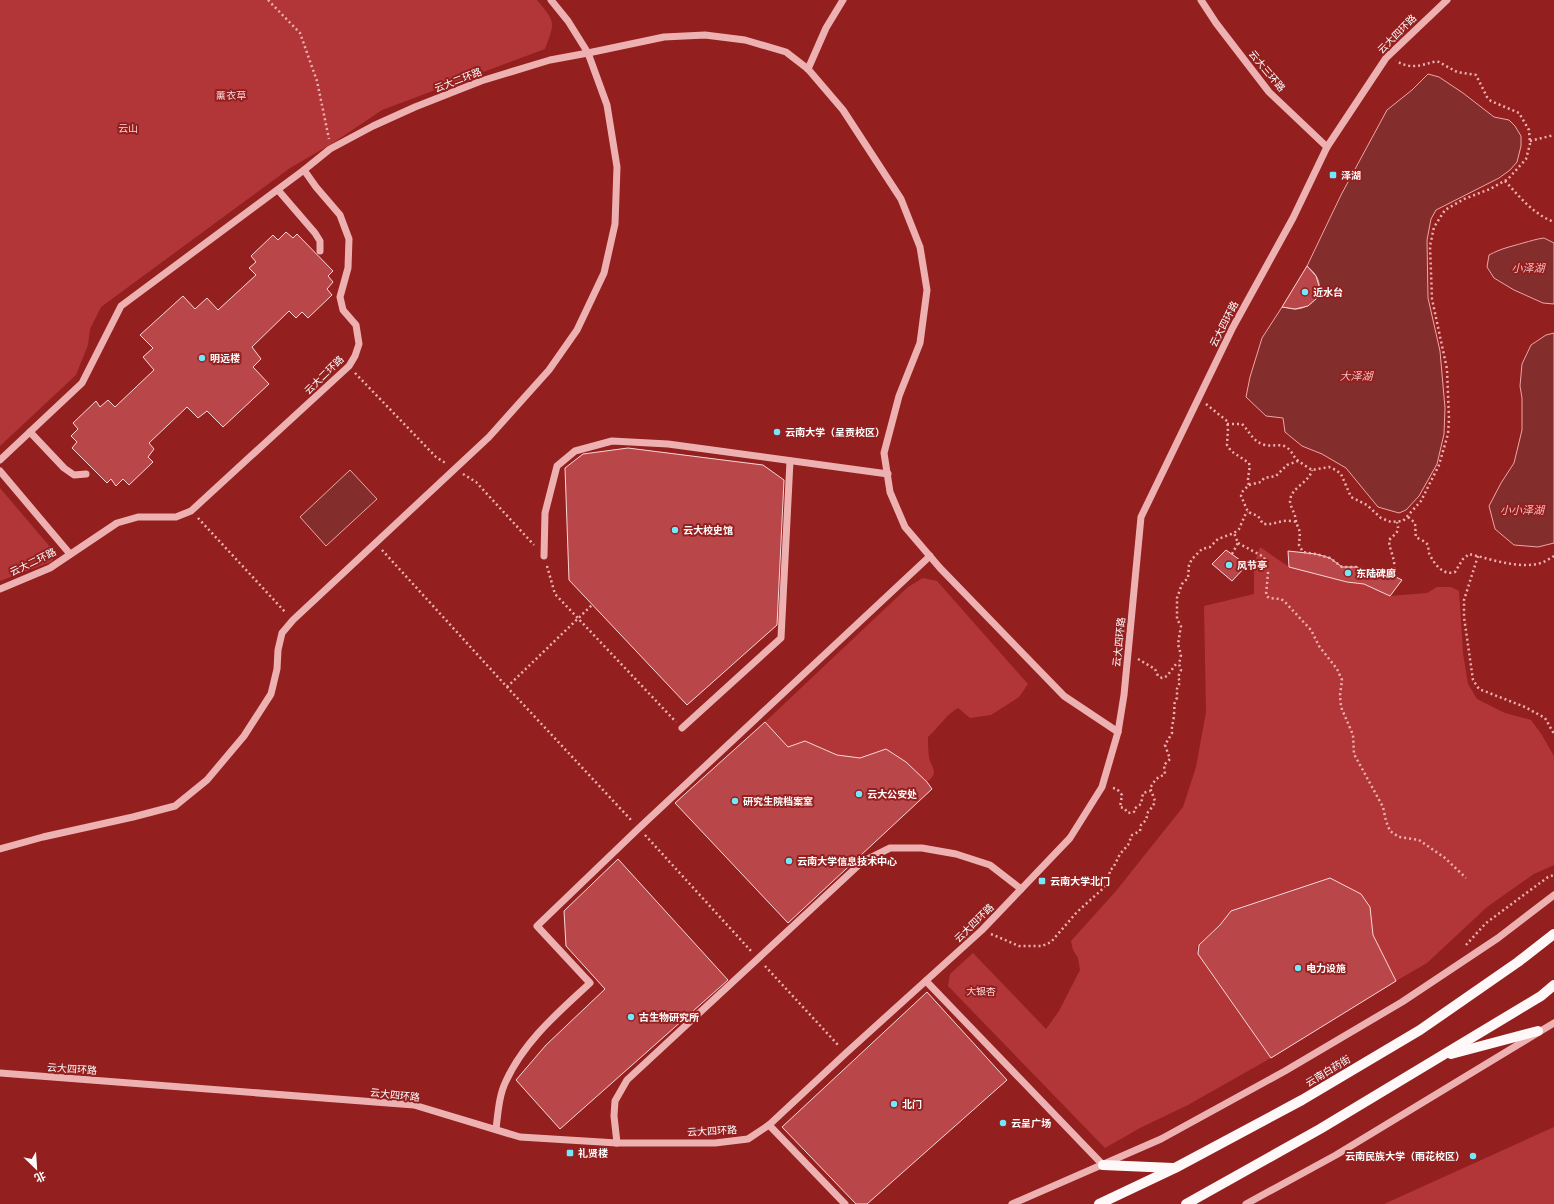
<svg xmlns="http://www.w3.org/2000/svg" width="1554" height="1204" font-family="Roboto,'Noto Sans SC',sans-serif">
  <rect width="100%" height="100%" fill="#931f1f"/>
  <g fill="#b23638">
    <path d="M0,0h537c19,23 18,22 8,49l-163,61 -49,33 -43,25 -189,139 -11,22 -2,16 -12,30 -76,71z"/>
    <polygon points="0,488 57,555 51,562 0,581"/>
    <polygon points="1260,547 1289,567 1347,582 1364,584 1390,596 1427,593 1437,587 1451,587 1459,591 1463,653 1468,684 1477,699 1505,713 1531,720 1542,735 1554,756 1554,865 1534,874 1487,907 1427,963 1396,981 1373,935 1370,907 1361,894 1330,878 1231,911 1220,925 1197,947 1198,954 1271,1058 1188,1105 1140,1128 1105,1148 948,986 950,974 973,953 1046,1029 1059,1011 1080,970 1078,958 1073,950 1071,941 1116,891 1183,807 1196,767 1206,712 1204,606 1254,594 1254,564"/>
    <path d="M923,578l14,3 91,103 -9,13 -28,18 -21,3 -12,-10c-12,7 -19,19 -30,29 0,6 0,13 1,20 2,11 11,15 -2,25l-21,-20 -20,-13 -26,9 -23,-3 -32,-14 -17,6 -23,-25 143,-135z"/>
    <polygon points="1554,1127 1554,1204 1384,1204"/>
  </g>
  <g fill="#842d2d" stroke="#efa5a7">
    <path d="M1428,74l11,3 24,16 31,24 15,3 6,6 6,10v10l-4,16 -7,8 -11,8 -63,32 -5,9 -4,21 1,58 12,53 5,57 -1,26 -7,30 -18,32 -13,14 -7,3 -21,-6 -32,-39 -24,-14 -20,-8 -17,-14 -2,-14 -17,-2 -20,-19 4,-20 12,-39 20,-31c4,0 9,2 13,2 17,0 31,-18 21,-33 -2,-4 -6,-7 -9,-10l34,-71 46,-85 25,-20z"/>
    <path d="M1544,238l10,5v61l-11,-1 -29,-13 -20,-12 -7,-11 2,-12c13,-7 21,-8 34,-12 8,-2 13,-4 21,-5z"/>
    <polygon points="1554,333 1554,543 1538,547 1514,545 1495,529 1489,506 1501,483 1514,463 1522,430 1522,398 1520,386 1522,364 1531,345 1546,335"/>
    <polygon points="350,470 377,499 326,546 300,517"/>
  </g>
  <g fill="#b94749" stroke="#fad7d8">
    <polygon points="286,232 293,238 297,234 333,271 328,276 333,282 327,289 332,295 308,318 302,312 296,318 289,311 252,347 261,359 253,367 269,384 223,427 207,411 198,418 187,407 149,443 154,449 148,457 153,462 129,485 123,479 116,486 111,479 107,483 72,448 77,442 71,436 78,429 73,423 96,401 100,407 108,400 115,407 154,370 143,357 153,348 140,335 183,296 195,309 207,298 218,310 256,275 249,268 256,262 251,256 273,235 278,240"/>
    <polygon points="1307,266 1316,276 1319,286 1317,298 1308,306 1295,309 1282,307"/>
    <polygon points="628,448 763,465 784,480 777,625 687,705 569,580 565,468 583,454"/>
    <polygon points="1226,550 1247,565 1232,581 1212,564"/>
    <polygon points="1288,551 1316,554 1330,558 1342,567 1356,567 1375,571 1389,577 1392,575 1402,580 1390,596 1364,584 1347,582 1289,567"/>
    <polygon points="765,722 788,747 805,741 837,755 860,758 886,749 906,762 927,782 932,789 788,923 675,803"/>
    <polygon points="618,859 728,980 560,1129 516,1080 546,1045 605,989 566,946 564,911"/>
    <polygon points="1330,878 1361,894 1370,907 1373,935 1396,981 1271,1058 1198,954 1199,945 1220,925 1231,911"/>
    <polygon points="927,992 1007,1080 867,1204 856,1204 782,1127"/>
  </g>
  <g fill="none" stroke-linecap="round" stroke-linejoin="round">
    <g stroke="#eeb1b2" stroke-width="2.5" stroke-dasharray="2 3" stroke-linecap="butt">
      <polyline points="268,0 300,33 317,81 329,139"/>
      <polyline points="1530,141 1554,135"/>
      <path d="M1505,181c15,16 28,33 49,41"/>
      <polyline points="355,373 436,457 447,464"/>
      <path d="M1206,404l21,17 1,7 -1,17 4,6 18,12c2,8 -3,15 0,22l-7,7 -1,4 7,16 10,4 5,8c13,1 20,-6 33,-2l4,10 -1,13 4,7 13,2 14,4 12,9h14l19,4 14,6c12,-10 0,-25 0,-37 7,-7 11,-8 8,-18"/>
      <path d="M1227,424h15c8,8 11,18 23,21 7,2 15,-2 21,2 5,3 7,8 10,12 5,4 11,8 16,11l17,-3 7,3 5,4 10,23 16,8 14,13 10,4 12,-1 18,-20 18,-36 9,-31 1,-15 -2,-50 -15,-70 -2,-53 4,-19 11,-17 19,-11 26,-10 18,-10 18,-20 4,-15 -1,-14 -10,-17 -28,-12 -4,-4 -11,-22 -19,-3 -20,-11c-16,4 -25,9 -41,0"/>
      <polyline points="463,474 476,482 534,545"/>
      <polyline points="1249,485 1261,482 1264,478 1276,476 1287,465 1298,461"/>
      <path d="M1408,517c11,8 6,9 8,20 3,2 9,4 11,7 2,2 1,6 2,9 5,11 14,23 26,19l8,-13 6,-5c22,5 45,14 68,10 6,-1 12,-5 17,-8"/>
      <polyline points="198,518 286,613"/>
      <path d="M1296,522c0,-8 -6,-15 -6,-21 1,-14 19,-18 22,-31"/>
      <polyline points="1238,543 1264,557 1268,573 1266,595 1269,598 1281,599 1285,602 1311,630 1319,646 1337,669 1342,680 1340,695 1341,707 1353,735 1354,754 1383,807 1386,821 1390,831 1399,837 1419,840 1445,858 1466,878"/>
      <polyline points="382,550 507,687 632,821"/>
      <polyline points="1232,554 1238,543 1234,533"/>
      <polyline points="1478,556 1464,600 1464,617 1473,680 1479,689 1525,707 1545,718 1554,734"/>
      <polyline points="547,566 555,594 676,722"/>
      <polyline points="1138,659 1155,669 1158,676 1162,678 1167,676 1176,664 1179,664"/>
      <polyline points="507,687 592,605"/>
      <polyline points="1113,788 1117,789 1122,795 1120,807 1124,808 1128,813 1134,812 1134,809 1141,804 1143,793 1150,791"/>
      <polyline points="645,835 751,951"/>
      <path d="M991,934l28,12h23l9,-4 26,-30 31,-28 2,-14 3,-2 7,-14 8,-9 4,-10 8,-4 1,-6 5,-5 2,-8 5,-6 2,-5 -5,-13 6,-9 9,-5 -1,-9 6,-6 -5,-14 7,-12c-1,-7 2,-12 2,-19 1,-7 -1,-11 3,-16v-9l3,-7 -2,-5 3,-7 -2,-6 2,-9 -3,-11 3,-18 -4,-7v-21l5,-14 6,-6 1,-13 3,-6 10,-10 8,-2 8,-8 16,-6 5,-4 7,-16 2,-1"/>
      <polyline points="1466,945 1486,923 1548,877 1554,875"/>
      <polyline points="765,966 839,1046"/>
    </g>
    <g stroke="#eeb1b2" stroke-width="7">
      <polyline points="1201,0 1216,23 1269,92 1327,147"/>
      <polyline points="808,69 826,28 843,0"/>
      <polyline points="278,190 315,233 320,241 320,251"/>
      <polyline points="30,432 64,468 74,475 86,474"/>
      <polyline points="0,460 82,383 121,306 304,170"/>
      <polyline points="0,471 70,554"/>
      <polyline points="544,556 545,513 557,466 575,451 612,441 668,444 888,474"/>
      <polyline points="0,589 50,568 117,523 138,517 176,517 191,511 349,366 355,356 359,344 356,325 343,310 340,297 348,268 349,239 340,215 316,187 304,170 330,149 373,126 415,107 481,81 550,60 588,53 568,21 551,0"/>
      <polyline points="682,728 781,638 790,461"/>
      <polyline points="0,849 43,837 133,817 175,806 207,780 244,736 271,694 277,669 278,650 282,633 293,620 489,437 549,370 577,330 604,273 615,224 617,167 607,105 588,53 664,37 705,35 745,40 786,52 808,69 843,110 901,199 920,247 927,290 920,343 899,396 884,453 890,492 905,527 940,568 1064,696 1118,732"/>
      <polyline points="926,981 1103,1165"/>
      <polyline points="0,1073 414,1105 520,1137 617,1143 715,1143 748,1139 769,1125 846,1053 982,930 1070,838 1102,787 1118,732 1124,695 1141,517 1233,327 1293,218 1327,147 1386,58 1447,0"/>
      <polyline points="769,1125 845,1204"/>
      <path d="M496,1129c2,-16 3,-34 10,-48 19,-41 53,-69 84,-98l-53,-57 102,-98 291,-272"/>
      <polyline points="617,1143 614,1116 615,1101 627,1080 862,862 890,848 922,848 956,854 990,865 1021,889"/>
      <polyline points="1012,1204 1161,1139 1285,1071 1402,1002 1498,938 1554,895"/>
      <polyline points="1246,1204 1336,1155 1554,1023"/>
    </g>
    <g stroke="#fff8f8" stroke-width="10">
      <polyline points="1451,1054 1538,1031"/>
      <polyline points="1103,1165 1173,1168"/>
      <polyline points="1099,1204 1175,1168 1302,1100 1420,1030 1518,962 1554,934"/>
      <polyline points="1186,1204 1320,1129 1541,996 1554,985"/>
    </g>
  </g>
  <g fill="#71e8fc" stroke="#931f1f" stroke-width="1.5">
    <rect x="1329" y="171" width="8" height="8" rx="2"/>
    <circle cx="1305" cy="292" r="4"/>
    <circle cx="202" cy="358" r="4"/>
    <circle cx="777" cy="432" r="4"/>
    <circle cx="675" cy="530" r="4"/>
    <circle cx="1229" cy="565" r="4"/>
    <circle cx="1348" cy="573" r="4"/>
    <circle cx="859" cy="794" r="4"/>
    <circle cx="735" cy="801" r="4"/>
    <circle cx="789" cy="861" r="4"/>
    <rect x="1038" y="877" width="8" height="8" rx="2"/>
    <circle cx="1298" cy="968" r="4"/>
    <circle cx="631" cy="1017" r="4"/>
    <circle cx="894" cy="1104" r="4"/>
    <circle cx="1003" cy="1123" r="4"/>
    <rect x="566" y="1149" width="8" height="8" rx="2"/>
    <circle cx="1473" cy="1156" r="4"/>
  </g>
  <g text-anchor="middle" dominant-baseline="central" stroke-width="4" stroke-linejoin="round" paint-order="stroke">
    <g font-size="10" fill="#fff" stroke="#931f1f">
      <text transform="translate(1397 34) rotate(-45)">云大四环路</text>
      <text transform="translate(1267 71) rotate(50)">云大三环路</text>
      <text transform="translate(458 80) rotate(-21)">云大二环路</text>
      <text transform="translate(1224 324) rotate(-63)">云大四环路</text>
      <text transform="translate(324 375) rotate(-44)">云大二环路</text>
      <text transform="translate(33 562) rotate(-26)">云大二环路</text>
      <text transform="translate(1119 642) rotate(-84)">云大四环路</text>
      <text transform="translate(974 923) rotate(-44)">云大四环路</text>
      <text transform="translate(72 1069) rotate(4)">云大四环路</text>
      <text transform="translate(1328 1071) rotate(-31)">云南白药街</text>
      <text transform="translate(395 1095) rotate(6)">云大四环路</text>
      <text transform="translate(712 1131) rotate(-3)">云大四环路</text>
    </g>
    <g font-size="10" fill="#fad7d8" stroke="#931f1f">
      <text x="231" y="95">薰衣草</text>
      <text x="128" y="128">云山</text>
      <text x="981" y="991">大银杏</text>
    </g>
    <g font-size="10" font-weight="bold" fill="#fff" stroke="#931f1f" text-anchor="start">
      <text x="1341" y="175">泽湖</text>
      <text x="1313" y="292">近水台</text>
      <text x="210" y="358">明远楼</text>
      <text x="785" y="432">云南大学（呈贡校区）</text>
      <text x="683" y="530">云大校史馆</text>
      <text x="1237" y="565">风节亭</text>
      <text x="1356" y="573">东陆碑廊</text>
      <text x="867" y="794">云大公安处</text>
      <text x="743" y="801">研究生院档案室</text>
      <text x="797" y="861">云南大学信息技术中心</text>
      <text x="1050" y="881">云南大学北门</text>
      <text x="1306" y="968">电力设施</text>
      <text x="639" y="1017">古生物研究所</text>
      <text x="902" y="1104">北门</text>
      <text x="1011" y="1123">云呈广场</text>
      <text x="578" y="1153">礼贤楼</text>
      <text x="1465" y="1156" text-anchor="end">云南民族大学（雨花校区）</text>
    </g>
    <g font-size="11" font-style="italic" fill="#f5bdbe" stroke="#931f1f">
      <text x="1528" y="268">小泽湖</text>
      <text x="1356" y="376">大泽湖</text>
      <text x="1522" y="510">小小泽湖</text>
    </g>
  </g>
  <g transform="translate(36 1168) rotate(155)" stroke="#931f1f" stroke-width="3" paint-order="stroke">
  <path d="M0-3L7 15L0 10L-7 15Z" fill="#ffffff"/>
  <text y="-6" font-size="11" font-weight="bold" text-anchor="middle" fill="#ffffff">北</text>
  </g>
</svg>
